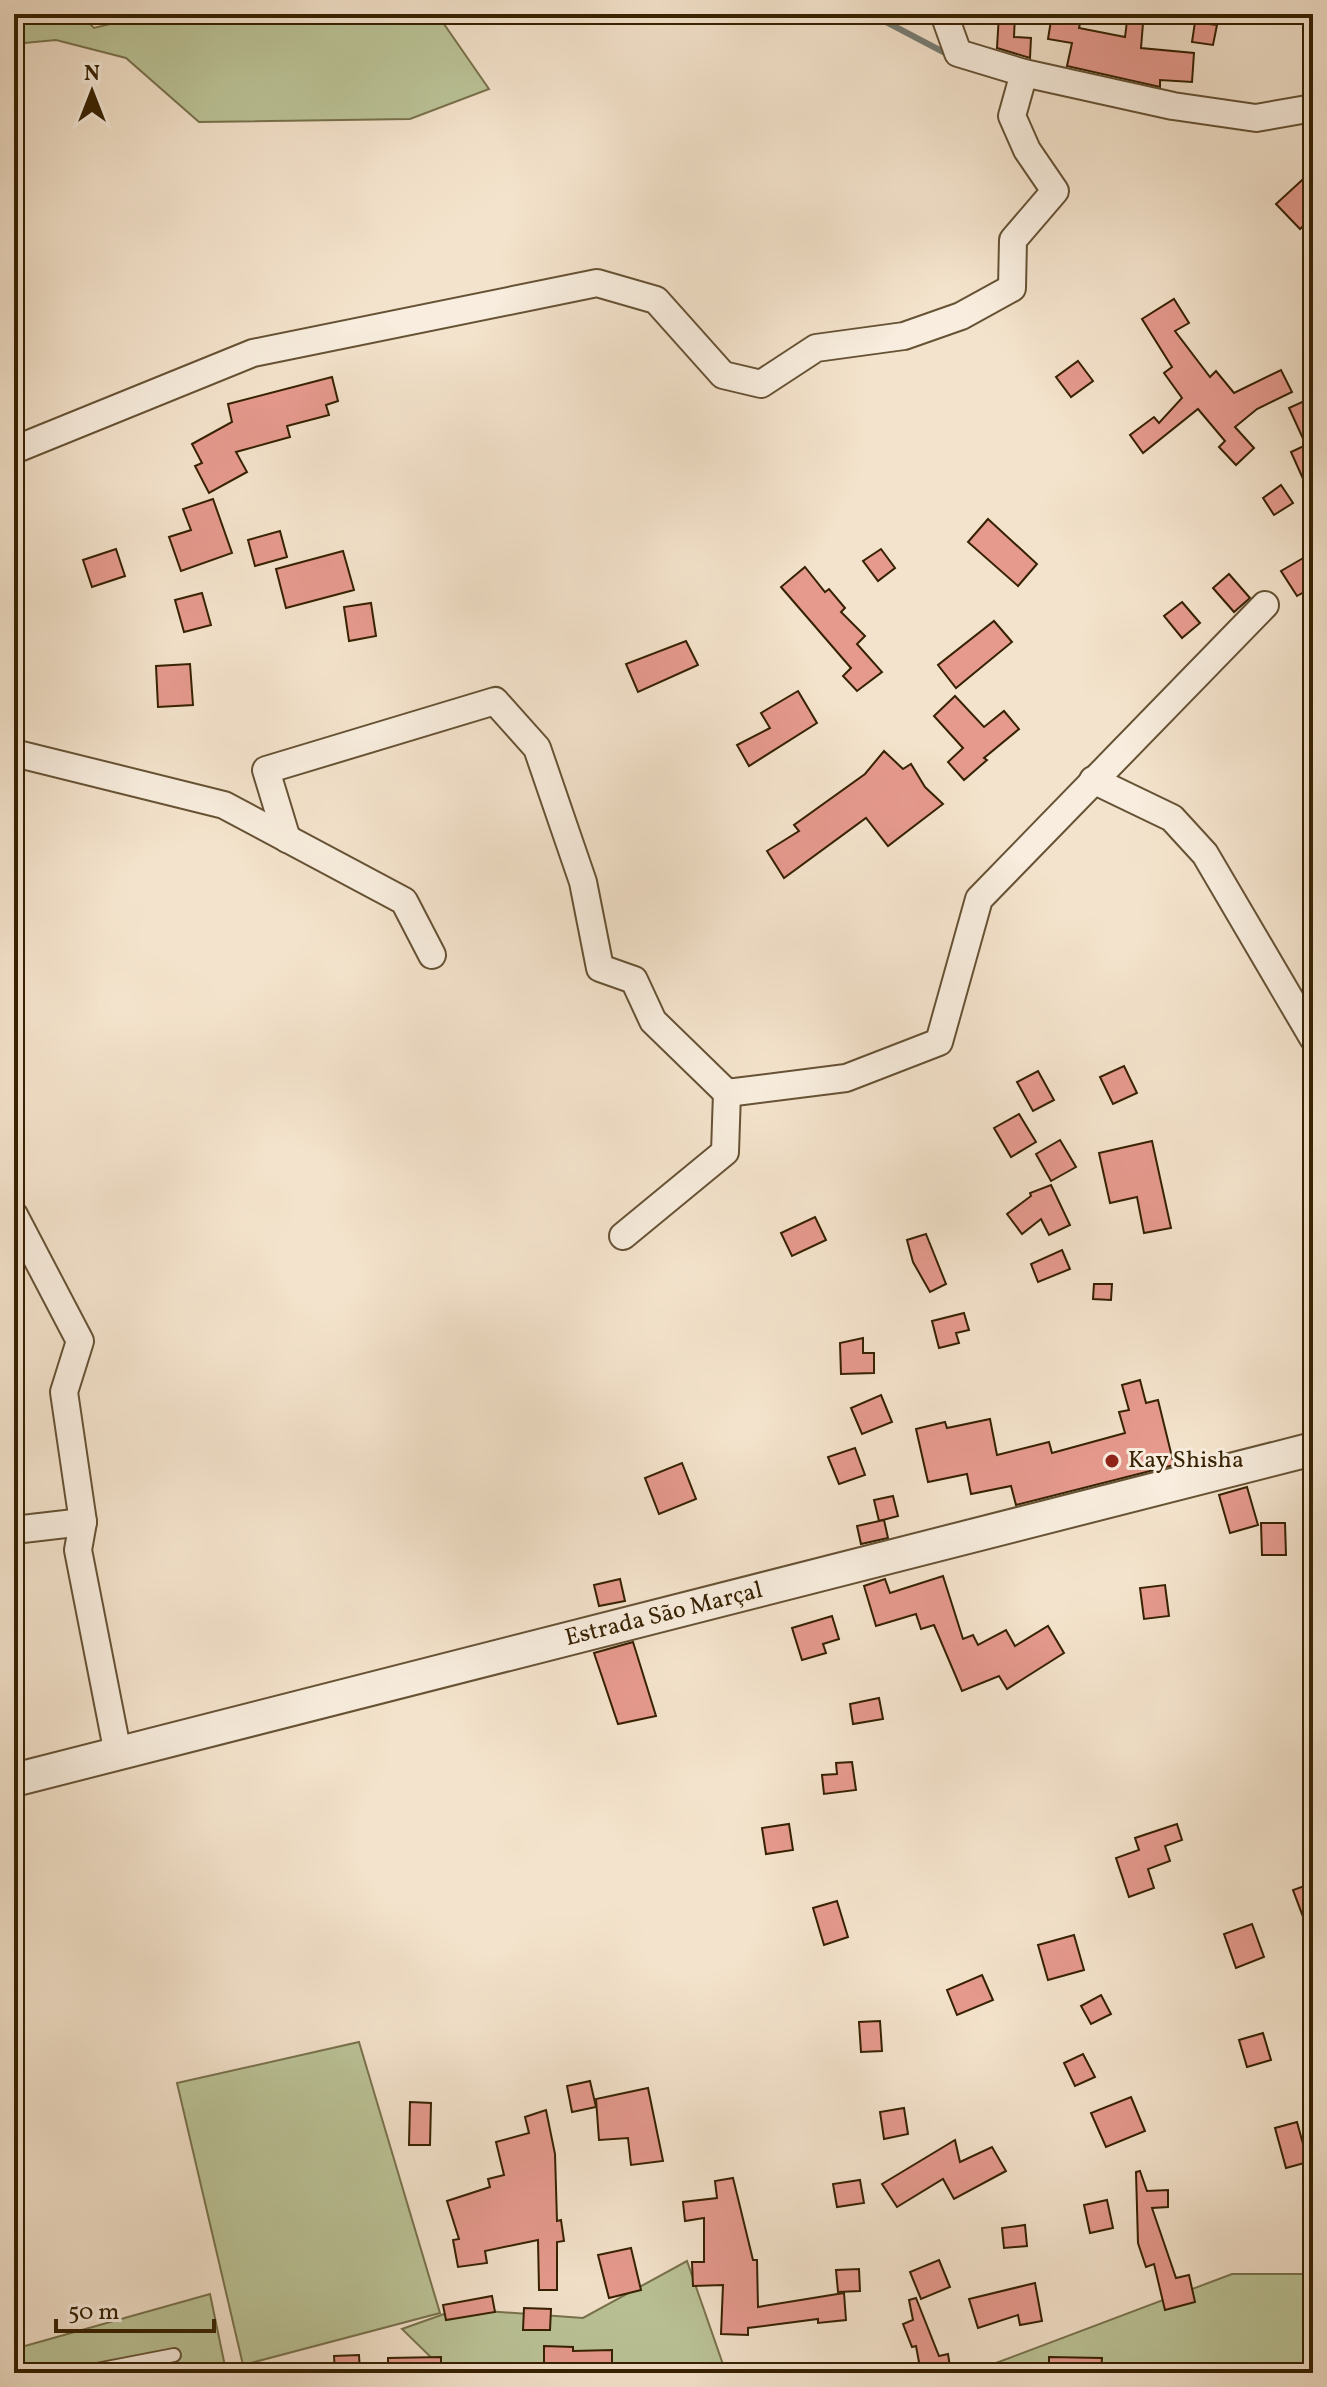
<svg xmlns="http://www.w3.org/2000/svg" width="1327" height="2387" font-family="Vollkorn,serif">
  <rect width="100%" height="100%" fill="#f4e3cc"/>
  <filter id="stains"><feTurbulence type="fractalNoise" baseFrequency=".0025" numOctaves="4"/><feColorMatrix values="0 0 0 0 .2 0 0 0 0 .09 0 0 0 0 .02 0 0 0 .5 -.17"/></filter>
  <radialGradient id="worn" r=".72"><stop offset=".6" stop-color="#630" stop-opacity="0"/><stop offset="1" stop-color="#630" stop-opacity=".3"/></radialGradient>
  <g fill="#bbc498" stroke="#78724d" stroke-width="2">
    <polygon points="14,14 80,14 94,28 151,14 437,14 489,89 410,119 199,122 126,58 56,40 14,44"/>
    <polygon points="359,2042 440,2313 243,2365 177,2083"/>
    <polygon points="687,2261 726,2373 447,2373 402,2329 458,2309 583,2318"/>
    <polygon points="1232,2274 1313,2274 1313,2373 953,2373 996,2363"/>
    <polygon points="210,2294 226,2371 275,2363 286,2373 14,2373 14,2349"/>
  </g>
  <g fill="none" stroke-linecap="round" stroke-linejoin="round">
    <polyline stroke="#767d75" stroke-width="6" points="871,14 949,55"/>
  </g>
  <g fill="#e69a8e" stroke="#362102" stroke-width="2">
    <polygon points="999,14 1015,14 1014,37 1031,38 1030,58 997,48"/>
    <polygon points="1052,14 1081,19 1079,28 1125,37 1127,21 1143,23 1141,48 1194,53 1192,82 1160,80 1160,87 1067,66 1072,43 1048,39"/>
    <polygon points="1195,22 1217,25 1213,45 1192,42"/>
    <polygon points="1313,170 1313,217 1300,229 1276,204"/>
    <polygon points="1174,299 1189,323 1175,331 1210,377 1216,371 1234,393 1281,370 1292,392 1257,409 1235,427 1254,448 1236,465 1219,447 1225,441 1198,409 1143,453 1130,435 1154,417 1159,423 1182,398 1164,373 1172,367 1142,319"/>
    <polygon points="1078,361 1093,381 1071,397 1056,377"/>
    <polygon points="332,377 338,401 326,405 329,415 287,426 290,437 236,452 247,472 209,493 195,466 202,463 192,444 232,422 228,404"/>
    <polygon points="1313,397 1313,501 1291,452 1306,445 1289,408"/>
    <polygon points="1281,485 1293,503 1274,515 1263,498"/>
    <polygon points="213,499 232,553 181,571 169,537 191,530 183,509"/>
    <polygon points="988,519 1037,564 1018,586 968,542"/>
    <polygon points="280,531 287,557 255,566 248,540"/>
    <polygon points="116,549 125,576 92,587 83,560"/>
    <polygon points="881,549 895,568 878,581 863,561"/>
    <polygon points="343,551 354,590 286,608 276,569"/>
    <polygon points="1305,557 1313,571 1313,587 1297,596 1281,571"/>
    <polygon points="805,567 825,592 829,589 845,608 841,612 865,636 857,644 882,672 857,691 843,676 851,668 781,587"/>
    <polygon points="1229,574 1250,598 1234,612 1213,588"/>
    <polygon points="202,593 211,625 184,632 175,600"/>
    <polygon points="1182,602 1200,623 1182,638 1164,616"/>
    <polygon points="371,603 376,636 349,641 344,607"/>
    <polygon points="994,621 1012,642 956,688 938,665"/>
    <polygon points="686,641 698,665 638,692 626,664"/>
    <polygon points="190,664 193,705 158,707 156,666"/>
    <polygon points="798,691 817,723 749,766 737,745 770,728 761,713"/>
    <polygon points="955,696 984,727 1004,711 1019,729 984,758 987,760 964,780 948,762 963,748 934,716"/>
    <polygon points="884,751 903,769 911,764 925,787 943,804 888,846 866,818 784,878 767,851 799,831 794,825 865,774"/>
    <polygon points="1124,1066 1137,1093 1113,1104 1100,1077"/>
    <polygon points="1038,1071 1054,1100 1033,1111 1017,1082"/>
    <polygon points="1019,1114 1036,1142 1011,1157 994,1128"/>
    <polygon points="1060,1140 1076,1167 1051,1181 1036,1154"/>
    <polygon points="1152,1141 1171,1228 1144,1233 1137,1197 1110,1203 1099,1153"/>
    <polygon points="1051,1185 1070,1225 1049,1235 1041,1219 1022,1234 1007,1214 1031,1196 1030,1193"/>
    <polygon points="815,1217 826,1240 792,1256 781,1233"/>
    <polygon points="926,1234 946,1284 930,1292 913,1262 907,1240"/>
    <polygon points="1062,1250 1070,1269 1038,1282 1031,1264"/>
    <polygon points="1094,1284 1112,1284 1111,1300 1093,1299"/>
    <polygon points="964,1313 969,1330 956,1333 959,1343 939,1348 932,1321"/>
    <polygon points="863,1338 863,1353 874,1353 874,1373 841,1374 840,1343"/>
    <polygon points="1140,1380 1146,1403 1158,1400 1174,1465 1016,1505 1011,1486 971,1494 967,1474 928,1482 916,1429 945,1422 947,1428 990,1419 997,1455 1049,1442 1052,1453 1125,1433 1119,1412 1129,1410 1122,1385"/>
    <polygon points="881,1395 892,1422 862,1434 851,1408"/>
    <polygon points="855,1448 865,1475 839,1484 828,1457"/>
    <polygon points="682,1463 696,1499 659,1514 645,1478"/>
    <polygon points="1247,1487 1258,1525 1230,1533 1219,1495"/>
    <polygon points="893,1496 898,1516 879,1521 874,1500"/>
    <polygon points="884,1520 888,1538 861,1544 857,1526"/>
    <polygon points="1261,1523 1285,1523 1286,1555 1262,1555"/>
    <polygon points="943,1576 963,1639 973,1635 978,1645 1006,1630 1015,1646 1048,1626 1064,1653 1007,1689 999,1676 962,1691 934,1625 921,1629 916,1614 876,1626 864,1586 885,1579 890,1593"/>
    <polygon points="620,1579 625,1601 599,1606 594,1585"/>
    <polygon points="1165,1585 1169,1616 1144,1619 1140,1588"/>
    <polygon points="832,1616 839,1639 823,1644 826,1653 802,1660 792,1628"/>
    <polygon points="633,1642 656,1716 618,1724 594,1653"/>
    <polygon points="879,1698 883,1719 853,1724 850,1704"/>
    <polygon points="852,1762 856,1790 824,1794 822,1775 837,1774 836,1763"/>
    <polygon points="789,1824 793,1850 766,1854 762,1828"/>
    <polygon points="1177,1824 1182,1840 1165,1846 1170,1861 1148,1869 1154,1888 1129,1897 1116,1858 1139,1850 1135,1838"/>
    <polygon points="1313,1883 1313,1938 1311,1938 1293,1890"/>
    <polygon points="837,1901 848,1937 824,1945 813,1908"/>
    <polygon points="1252,1924 1264,1957 1236,1968 1224,1934"/>
    <polygon points="1074,1935 1084,1970 1048,1980 1038,1945"/>
    <polygon points="982,1975 993,2000 957,2015 947,1990"/>
    <polygon points="1101,1995 1111,2014 1091,2024 1081,2006"/>
    <polygon points="880,2021 882,2051 861,2052 859,2022"/>
    <polygon points="1263,2033 1271,2060 1247,2067 1239,2040"/>
    <polygon points="1083,2054 1095,2077 1075,2086 1064,2063"/>
    <polygon points="590,2081 596,2107 572,2112 567,2086"/>
    <polygon points="648,2088 663,2161 631,2165 628,2138 599,2140 596,2099"/>
    <polygon points="1131,2097 1145,2131 1106,2147 1091,2113"/>
    <polygon points="410,2102 431,2103 430,2145 409,2145"/>
    <polygon points="904,2108 908,2134 884,2139 880,2112"/>
    <polygon points="546,2110 555,2154 557,2221 561,2220 564,2241 557,2242 557,2290 539,2290 538,2240 485,2251 487,2263 458,2267 453,2240 459,2239 447,2201 490,2187 488,2179 504,2175 496,2142 529,2133 525,2117"/>
    <polygon points="1297,2122 1308,2162 1286,2168 1275,2128"/>
    <polygon points="955,2140 960,2162 992,2147 1006,2171 954,2199 943,2179 897,2207 882,2184"/>
    <polygon points="1140,2171 1147,2191 1168,2190 1168,2207 1152,2208 1176,2278 1189,2275 1195,2302 1165,2310 1154,2264 1146,2267 1138,2243 1136,2172"/>
    <polygon points="733,2178 753,2260 757,2260 758,2307 844,2293 846,2320 818,2323 818,2319 748,2328 748,2335 721,2334 723,2285 693,2286 692,2262 704,2262 704,2218 685,2221 683,2202 717,2198 715,2181"/>
    <polygon points="860,2180 864,2203 837,2207 833,2184"/>
    <polygon points="1107,2200 1113,2228 1090,2233 1084,2205"/>
    <polygon points="1025,2225 1027,2246 1004,2248 1002,2228"/>
    <polygon points="631,2248 641,2290 609,2298 598,2255"/>
    <polygon points="939,2260 950,2287 921,2299 910,2272"/>
    <polygon points="859,2269 860,2291 838,2292 836,2270"/>
    <polygon points="1035,2283 1042,2321 1020,2325 1018,2315 978,2328 969,2299"/>
    <polygon points="492,2296 495,2312 446,2320 443,2305"/>
    <polygon points="916,2298 939,2356 948,2354 951,2373 921,2373 916,2346 912,2347 903,2324 913,2320 909,2300"/>
    <polygon points="524,2308 551,2309 550,2330 523,2330"/>
    <polygon points="544,2346 573,2347 573,2351 612,2350 612,2373 544,2373"/>
    <polygon points="359,2355 360,2373 335,2373 334,2356"/>
    <polygon points="441,2357 441,2373 388,2373 388,2358"/>
    <polygon points="1049,2357 1102,2358 1101,2373 1049,2373"/>
  </g>
  <g fill="none" stroke-linecap="round" stroke-linejoin="round">
    <defs>
      <polyline id="service" points="81,2373 174,2355"/>
      <g id="minor">
        <polyline points="944,14 958,53 1024,73 1173,106 1256,118 1313,108"/>
        <polyline points="14,450 253,353 597,283 656,300 723,375 761,384 816,348 904,336 961,316 1012,288 1013,240 1055,191 1027,150 1012,116 1024,73"/>
        <polyline points="14,753 224,805 404,901 432,955"/>
        <polyline points="1093,780 1172,818 1205,854 1313,1038"/>
        <polyline points="287,839 266,770 495,701 537,748 583,882 600,968 634,980 653,1021 727,1093 846,1078 939,1042 979,899 1265,605"/>
        <polyline points="14,1215 80,1341 64,1392 83,1522 78,1550 118,1754"/>
        <polyline points="623,1236 725,1152 727,1093"/>
        <polyline points="14,1530 83,1522"/>
      </g>
      <polyline id="tertiary" points="14,1780 1313,1449"/>
    </defs>
    <use href="#service" stroke="#665234" stroke-width="16"/>
    <use href="#minor" stroke="#665234" stroke-width="30"/>
    <use href="#tertiary" stroke="#665234" stroke-width="36"/>
    <use href="#service" stroke="#f8edde" stroke-width="12"/>
    <use href="#minor" stroke="#f8edde" stroke-width="26"/>
    <use href="#tertiary" stroke="#f8edde" stroke-width="32"/>
  </g>
  <circle fill="#8f2418" stroke="#f8edde" stroke-width="3" cx="1112" cy="1461" r="8"/>
  <g text-anchor="middle" dominant-baseline="central" stroke-width="6" stroke-linejoin="round" paint-order="stroke">
    <g font-size="24" fill="#362102" stroke="#f8edde" text-anchor="start">
      <text x="1128" y="1461">Kay Shisha</text>
    </g>
    <g font-size="24" fill="#362102" stroke="#f8edde">
      <text transform="translate(664 1615) rotate(-14)">Estrada São Marçal</text>
    </g>
  </g>
  <rect width="1327" height="2387" fill="none" stroke="#f4e3cc" stroke-width="48"/>
  <rect x="16" y="16" width="1295" height="2355" fill="none" stroke="#362102" stroke-width="4"/>
  <rect x="24" y="24" width="1279" height="2339" fill="none" stroke="#362102" stroke-width="2"/>
  <g transform="translate(92 92)" stroke="#f8edde" stroke-width="6" paint-order="stroke">
  <path d="M0-6L14 30L0 20L-14 30Z" fill="#362102"/>
  <text y="-12" font-size="22" font-weight="bold" text-anchor="middle" fill="#362102">N</text>
  </g>
  <path d="M56 2319v12h158v-12" fill="none" stroke="#362102" stroke-width="4"/>
  <text x="68" y="2319" font-size="24" fill="#362102" stroke="#f8edde" stroke-width="6" paint-order="stroke">50 m</text>
  <rect width="100%" height="100%" filter="url(#stains)"/>
  <rect width="100%" height="100%" fill="url(#worn)"/>
</svg>
